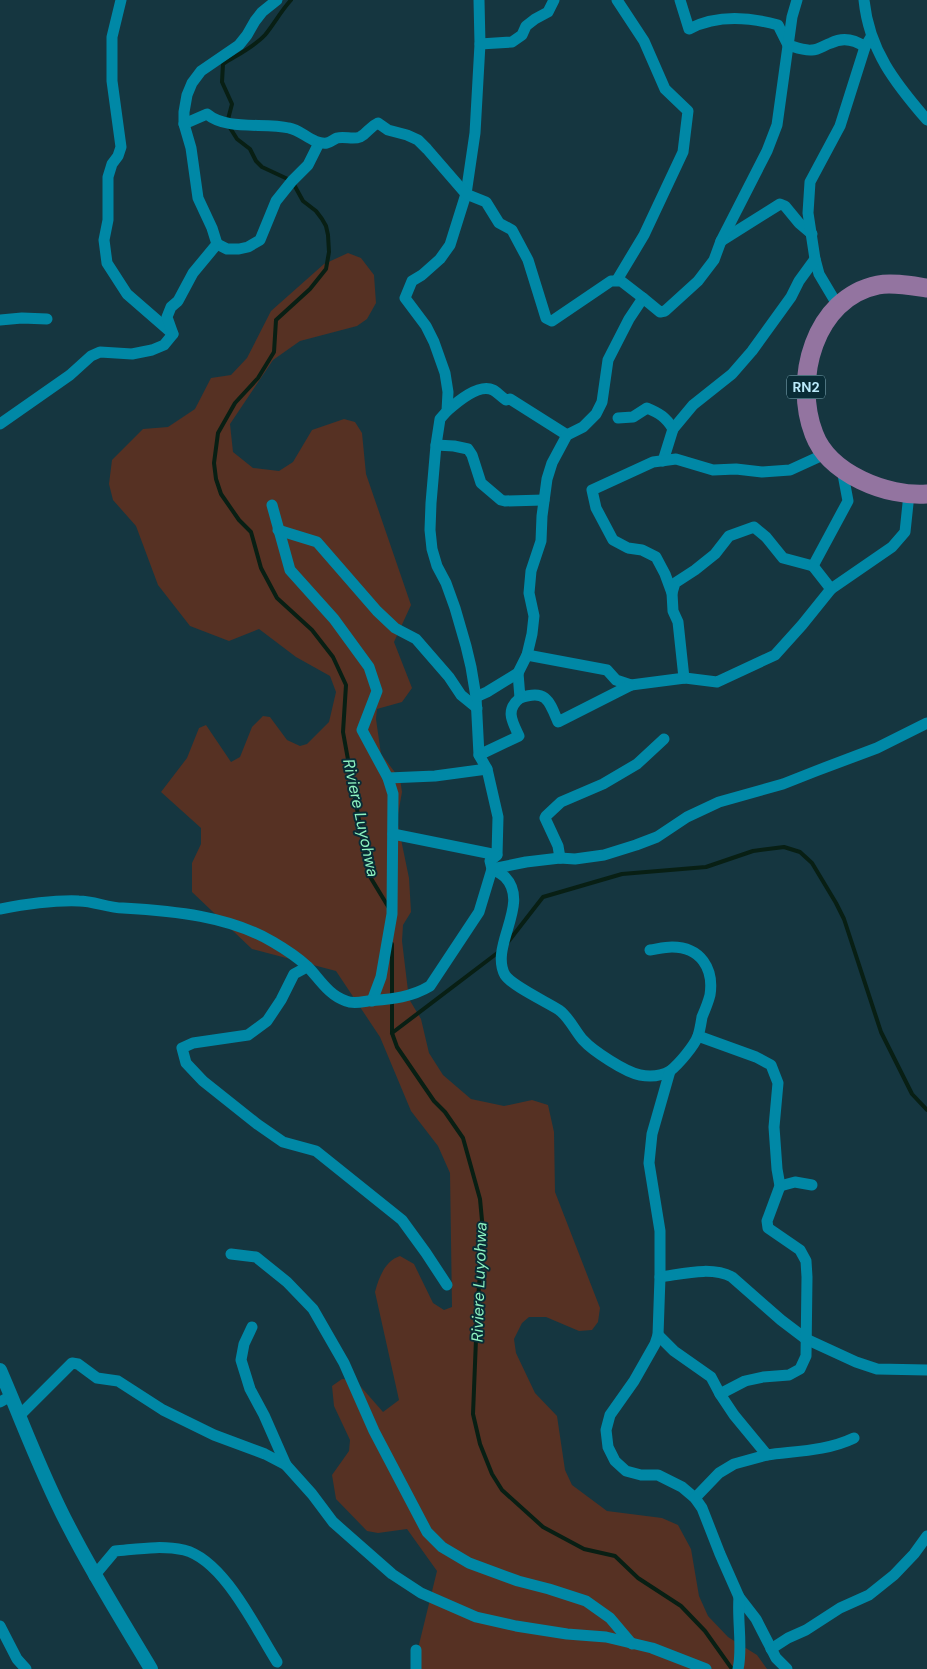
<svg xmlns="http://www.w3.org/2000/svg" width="927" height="1669" font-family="'DM Sans',sans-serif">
  <rect width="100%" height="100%" fill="#153640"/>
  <path fill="#563123" d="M348,253l13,5 13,17 2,28 -9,16 -10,7 -57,15 -27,19 -43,64 3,28 20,16 26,3 14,-9 19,-32 32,-11 11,3 7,11 4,41 45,131 -17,37 18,46 -10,14 -25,7 -1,10 5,35 19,25 2,13 -5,28 12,58 2,34 -8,13 -1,16 7,58 12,20 8,34 14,22 28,24 33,7 28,-6 16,5 6,27 1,60 45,116 -2,14 -6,8 -13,1 -33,-14h-17l-7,6 -8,16 2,14 19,40 22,23 8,54 7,15 35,26 55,7 16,7 13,24 8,47 9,20 20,21 29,18 10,14h-354l24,-98 -30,-42 -29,4 -11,-2 -31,-32 -4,-24 17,-24 1,-11 -16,-34 -2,-20 10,-7 13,1 28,32 16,-12 -24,-108c4,-15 10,-31 25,-36l14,8 19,39 11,7 8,-3 -2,-134 -12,-27 -27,-35 -31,-74 -44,-66 -84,-22 -60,-57v-29l9,-19v-16l-40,-36 26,-34 12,-30 7,-3 25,37 9,-5 12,-30 11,-11 7,1 17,23 13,6 7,-2 22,-22 7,-30 -6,-16 -34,-19 -37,-28 -30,12 -39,-15 -32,-41 -22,-59 -23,-26 -4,-16 3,-24 31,-31 25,-2 27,-18 16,-31 20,-3 16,-17 24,-47 53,-47z"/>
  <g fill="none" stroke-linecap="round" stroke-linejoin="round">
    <g stroke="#081f14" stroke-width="4">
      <path d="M291,0c-10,11 -17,24 -26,35 -11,12 -28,20 -42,29l-1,18 10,22 -5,19 10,16 13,10 6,12 6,6 30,14 11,20 13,10 6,8 4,7 2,9 1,17 -3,17 -16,20 -34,31 -2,32 -16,26 -23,25 -17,30 -4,30 2,16 5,15 18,26 12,12 10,36 16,30 35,32 21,27 13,28 -3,47 26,143 20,33"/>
      <polyline points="508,942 543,897 622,874 706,867 753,851 784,847 800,852 812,863 836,903 844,919 881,1032 912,1094 927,1110"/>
      <polyline points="392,944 392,1033 397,1047 434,1101 445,1112 463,1138 480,1199 483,1231 477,1314 473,1414 480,1444 492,1474 502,1490 543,1527 584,1549 615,1556 638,1578 681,1606 705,1631 732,1669"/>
      <polyline points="392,1033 500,951"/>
    </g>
    <g stroke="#0088a6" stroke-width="11">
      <polyline points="121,0 112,37 112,81 121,147 118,156 112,164 108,177 108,220 104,240 107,263 127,294 173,334"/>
      <path d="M479,0l1,44 -5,89 -9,61 -16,51 -10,14 -18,16 -10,6 -7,17 21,28 8,16 11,31 3,19 -1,19 -7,8 -4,26 -5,58 -1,27 2,19 5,17 9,17 9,25 11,38 5,21 5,30 3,58 8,14 11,48 -1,38 -7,6 2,8c4,2 10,5 13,8 26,27 -16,69 0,98 7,11 42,27 54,35 10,7 16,21 24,30 10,11 42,32 57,35 10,2 21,1 30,-4 9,-7 24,-25 28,-35 2,-6 3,-13 4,-19 3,-7 6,-14 8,-22 4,-26 -9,-48 -38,-48 -7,0 -15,2 -22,3"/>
      <path d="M680,0l9,29c27,-14 60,-12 89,-4l10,20c7,2 16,6 24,5 7,0 12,-5 19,-7 12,-6 24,-3 34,4"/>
      <path d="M864,0c5,50 31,83 63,120"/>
      <polyline points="480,44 512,42 522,35 526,26 535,19 548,12 554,0"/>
      <path d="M184,124l23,-10c20,17 57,8 82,14 13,2 24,17 38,15 4,-1 7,-4 10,-5 8,-2 16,2 23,-1 8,-4 9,-10 18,-14l10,7 19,5 11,5 9,9 39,45 20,8 13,21 13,7 16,30 18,58 6,3 59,-40h10l22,17"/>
      <polyline points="721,241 780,204 785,206 799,223 812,234"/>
      <polyline points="217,244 212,228 198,198 191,148 184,124 184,112 187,95 192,83 201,71 239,45 247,35 255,21 262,12 277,0"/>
      <polyline points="217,244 227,249 239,249 248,247 260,240 276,201 292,181 308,165 319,143"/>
      <polyline points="617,280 644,235 683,152 688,111 665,89 644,41 617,0"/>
      <polyline points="838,306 819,274 815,259 808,213 810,182 840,126 865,47 871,37"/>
      <polyline points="0,320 22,318 47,319"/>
      <path d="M447,411c10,-9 32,-28 46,-21 4,2 8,7 13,10l4,-1 57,36"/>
      <path d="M618,418l15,-1 14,-9c12,5 19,9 26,21"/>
      <polyline points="0,424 70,375 91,356 100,352 132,354 152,350 164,345 173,334 167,317 171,307 178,301 193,273 217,244"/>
      <polyline points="436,445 454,446 468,449 472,455 481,483 501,500 505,501 544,500"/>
      <polyline points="663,461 673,429 693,405 732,374 752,351 791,297 799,281 815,259"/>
      <polyline points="272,505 290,570 334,619 369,667 377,691 362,730 388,778 393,794 392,914 381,977 372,1001"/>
      <polyline points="278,530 317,542 377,611 395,628 416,639 449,677 461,695 477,708"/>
      <polyline points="831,589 892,547 905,532 909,494"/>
      <polyline points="672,593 675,583 695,570 715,554 729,536 754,527 766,537 783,558 813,566 848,501 842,469"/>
      <polyline points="527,655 607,670 616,680 631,685 685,678 717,682 775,655 802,625 831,589 813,566"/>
      <path d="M518,673l2,25c26,-9 29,2 38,24l73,-37"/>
      <polyline points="684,678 678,622 673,611 672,593 665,574 656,557 642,550 628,548 613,540 596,508 592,490 653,462 676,459 713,470 736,469 762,472 790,470 825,454"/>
      <polyline points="476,697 487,692 518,673 527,655 532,634 534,616 529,593 531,571 541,541 542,516 547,479 552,463 567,435 583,427 596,414 602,402 608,360 629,319 643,298 660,312 665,311 698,281 714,260 721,241 767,151 777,125 792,17 797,0"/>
      <path d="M479,755l40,-19c-7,-15 -14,-26 1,-38"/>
      <polyline points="388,778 435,776 487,769"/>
      <polyline points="393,834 497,855"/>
      <polyline points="560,858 558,846 545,818 546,816 561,802 603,784 637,764 664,739"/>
      <path d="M0,909c26,-5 53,-9 79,-8 15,0 29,7 44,7 51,3 106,8 150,34 12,7 24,15 34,24 12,12 21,29 39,35 7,3 15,1 22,0 22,-2 42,-3 62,-15l49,-74 13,-43 34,-7 34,-4 15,1 29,-4 32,-10 21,-8 30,-20 32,-15 64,-18 33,-13 61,-23 50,-25"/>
      <polyline points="307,967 294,974 281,1000 267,1021 248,1035 193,1043 182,1048 186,1063 203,1081 257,1124 283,1142 316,1151 402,1220 426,1253 447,1285"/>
      <polyline points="670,1071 652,1134 649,1163 660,1231 660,1277 658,1335 655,1344 634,1381 610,1415 606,1430 608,1447 615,1461 626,1471 641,1475 658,1475 682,1487 695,1498 702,1508 720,1554 739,1597 756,1619 776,1658 787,1669"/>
      <polyline points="780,1186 795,1182 812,1185"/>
      <polyline points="231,1254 256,1257 287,1282 313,1309 344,1363 374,1431 427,1532 442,1547 469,1563 518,1581 549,1589 586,1601 610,1618 632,1644"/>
      <path d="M660,1277c23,-3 51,-11 72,0l49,43 25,19 50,23 21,7 50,1"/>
      <polyline points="252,1327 244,1344 241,1360 250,1389 264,1415 286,1465"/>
      <polyline points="658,1335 674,1351 711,1377 720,1394"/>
      <polyline points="0,1402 11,1396"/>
      <polyline points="19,1416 72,1363 78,1364 97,1378 118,1381 163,1410 214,1435 265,1454 286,1465 312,1494 333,1522 392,1574 421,1593 476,1617 516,1626 567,1634 606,1637 652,1648 706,1669"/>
      <path d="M767,1455c29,-4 60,-4 87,-17"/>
      <polyline points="695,1498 719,1473 734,1464 767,1455 734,1415 720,1394 745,1381 763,1377 789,1375 800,1369 806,1356 807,1277 806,1261 800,1250 768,1228 767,1221 780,1186 777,1169 774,1127 778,1083 771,1065 756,1057 698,1036"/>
      <path d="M94,1576l21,-25c23,-2 46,-6 69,-1 40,10 72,79 93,112"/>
      <polyline points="0,1626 17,1659 26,1669"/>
      <polyline points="771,1649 788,1638 806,1630 840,1608 869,1595 894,1575 914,1554 927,1536"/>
      <polyline points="416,1650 416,1669"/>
      <path d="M738,1669c5,-20 -1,-50 1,-72"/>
    </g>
    <path stroke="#0088a6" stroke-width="14" d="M0,1370c23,53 42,106 69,157 25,49 54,95 82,142"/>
    <path stroke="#9374a0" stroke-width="19" d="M927,288c-14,-2 -35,-6 -49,-3 -64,13 -85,95 -64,149 15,40 73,63 113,60"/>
  </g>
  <g text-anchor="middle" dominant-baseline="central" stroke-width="4" stroke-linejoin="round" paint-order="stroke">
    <rect fill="#092c36" stroke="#86b1bf" stroke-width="1" x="787" y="375.5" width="38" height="23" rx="4"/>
    <g font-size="14" font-weight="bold" fill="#bbeafa">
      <text x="806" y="387">RN2</text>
    </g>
    <g font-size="16" font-style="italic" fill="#8ef3c0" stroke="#092c36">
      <text transform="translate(361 818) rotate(78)">Riviere Luyohwa</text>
      <text transform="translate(479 1282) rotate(-88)">Riviere Luyohwa</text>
    </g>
  </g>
</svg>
